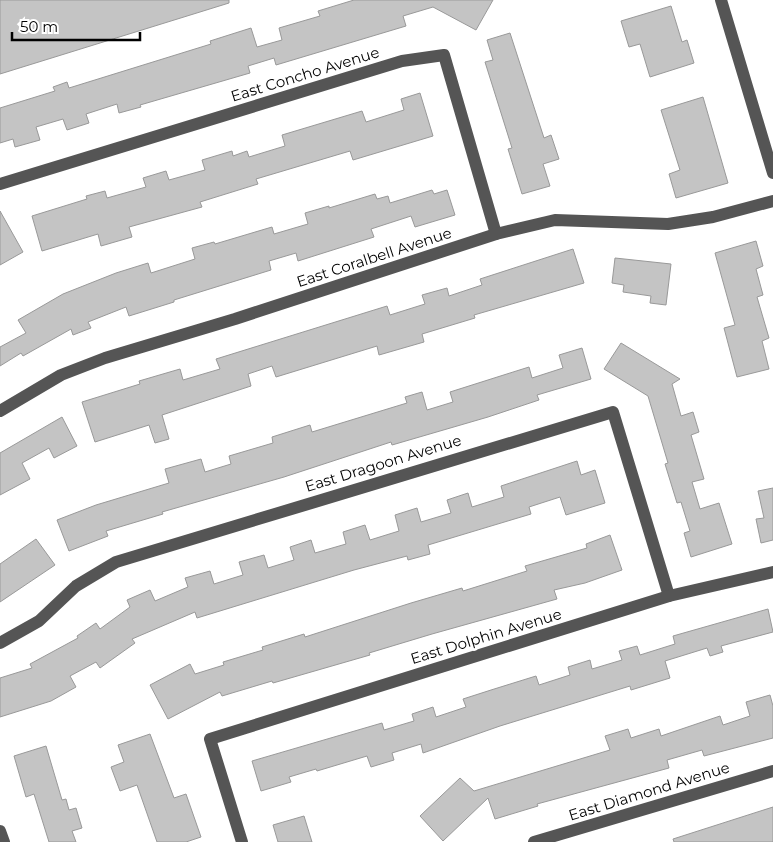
<svg xmlns="http://www.w3.org/2000/svg" width="773" height="842" font-family="Montserrat,sans-serif">
  <rect width="100%" height="100%" fill="#fff"/>
  <g fill="#c4c4c4" stroke="#999">
    <polygon points="0,0 229,0 229,3 0,74"/>
    <polygon points="354,0 493,0 476,30 433,7 403,16 406,26 276,65 274,58 248,66 250,73 140,105 141,107 119,113 117,104 86,114 89,123 67,130 63,119 36,127 40,140 15,147 13,139 0,143 0,108 55,91 53,87 67,82 69,88 211,44 210,41 251,28 257,47 282,40 279,28 320,16 318,11"/>
    <polygon points="671,6 682,42 687,40 694,63 650,77 640,44 629,47 621,21"/>
    <polygon points="510,33 544,138 551,135 559,159 543,164 550,186 522,194 508,149 512,148 485,62 493,60 487,40"/>
    <polygon points="420,93 433,136 353,160 350,151 256,179 258,184 200,202 202,207 129,227 132,237 101,246 98,234 42,251 32,216 87,199 86,196 105,191 107,198 146,187 143,178 166,171 169,180 205,170 202,160 232,151 233,156 247,151 249,157 285,146 282,135 362,111 366,122 404,110 401,99"/>
    <polygon points="703,97 728,183 676,198 669,174 680,170 661,110"/>
    <polygon points="432,190 434,194 447,190 455,215 415,227 411,216 371,229 374,237 298,261 296,253 269,261 271,270 174,300 174,302 129,316 126,307 88,322 91,328 73,335 71,329 23,356 21,353 0,366 0,347 26,333 18,320 63,294 116,273 148,263 151,273 195,259 192,248 214,242 215,244 272,227 274,234 308,224 305,213 329,206 329,208 375,194 377,199 388,196 390,203"/>
    <polygon points="0,211 23,252 0,265"/>
    <polygon points="756,241 763,266 756,269 763,295 757,297 769,338 762,341 769,369 737,377 724,328 735,325 715,253"/>
    <polygon points="573,249 584,283 474,315 475,318 422,334 424,342 379,355 377,346 276,377 272,366 248,374 251,386 162,415 169,439 155,443 149,425 95,442 82,402 140,384 139,381 180,369 183,380 220,369 216,359 387,306 390,315 425,304 422,295 447,288 449,296 482,285 480,279"/>
    <polygon points="615,258 671,264 666,305 650,303 651,296 623,292 624,285 612,283"/>
    <polygon points="621,343 680,379 672,384 681,416 693,412 699,432 691,435 704,479 692,482 700,509 719,503 732,544 691,557 684,533 690,531 681,502 677,503 665,464 668,463 648,396 604,369"/>
    <polygon points="582,348 591,379 537,395 539,400 488,417 392,445 391,442 284,477 162,512 163,514 106,531 108,536 69,551 57,520 96,505 169,483 165,469 201,459 205,472 231,464 229,456 273,443 272,437 310,425 312,432 407,403 405,397 422,392 427,410 453,402 450,392 491,379 529,367 532,378 563,368 559,355"/>
    <polygon points="62,417 77,446 54,458 49,448 22,463 30,479 0,495 0,453"/>
    <polygon points="577,461 581,475 595,470 605,503 566,515 560,497 529,507 531,514 428,545 430,554 408,560 407,556 354,570 197,618 195,612 132,639 135,643 100,668 96,662 70,676 76,687 51,701 0,717 0,678 32,668 30,664 78,638 77,636 96,623 100,629 130,607 127,600 150,590 155,601 188,587 185,578 210,571 214,584 243,575 239,562 264,555 268,568 294,560 290,547 311,540 315,553 346,544 343,532 365,525 370,540 399,531 395,515 417,508 421,522 451,513 447,500 468,493 472,507 504,497 501,486"/>
    <polygon points="773,488 773,540 761,543 756,519 764,518 758,491"/>
    <polygon points="610,535 622,570 585,583 554,590 557,599 432,634 369,653 370,655 273,683 272,681 222,696 220,692 168,719 150,685 190,664 195,674 224,665 223,662 263,650 262,647 304,634 305,637 411,603 462,588 463,591 527,571 525,566 587,548 586,544"/>
    <polygon points="36,539 55,565 0,602 0,564"/>
    <polygon points="768,609 773,632 721,646 723,652 710,656 707,648 665,661 670,678 631,690 630,686 500,726 423,753 421,744 392,753 394,760 371,767 367,756 317,771 316,769 289,777 291,782 261,791 252,761 382,723 384,730 414,721 412,714 433,707 436,717 466,707 463,699 491,690 536,676 539,685 570,675 568,667 590,660 592,669 622,660 619,651 637,646 640,655 675,644 673,636"/>
    <polygon points="770,695 773,706 773,738 704,756 702,750 667,760 669,768 537,804 538,806 495,819 488,798 443,841 420,816 460,778 474,791 610,750 605,736 628,729 631,738 659,729 661,736 720,716 723,725 750,716 746,702"/>
    <polygon points="150,734 174,798 186,794 201,837 186,842 157,842 137,785 120,791 111,767 124,762 118,745"/>
    <polygon points="46,746 62,800 66,799 69,810 76,808 82,828 72,831 76,842 49,842 34,794 26,797 14,756"/>
    <polygon points="773,807 773,842 674,842 673,839"/>
    <polygon points="304,816 312,842 278,842 273,825"/>
  </g>
  <g fill="none" stroke-linecap="round" stroke-linejoin="round">
    <g stroke="#555" stroke-width="12">
      <polyline points="721,0 773,173"/>
      <polyline points="0,184 402,61 444,55 496,234"/>
      <polyline points="0,411 61,375 105,358 235,319 496,234 555,220 668,224 713,217 773,201"/>
      <polyline points="0,643 39,621 76,586 116,562 613,412 669,596"/>
      <polyline points="0,831 4,842"/>
      <polyline points="242,842 210,739 669,596 773,572"/>
      <polyline points="534,842 773,771"/>
    </g>
  </g>
  <g text-anchor="middle" dominant-baseline="central" stroke-width="5" stroke-linejoin="round" paint-order="stroke">
    <g font-size="15" fill="#000" stroke="#fff">
      <text transform="translate(305 74) rotate(-17)">East Concho Avenue</text>
      <text transform="translate(374 257) rotate(-18)">East Coralbell Avenue</text>
      <text transform="translate(383 463) rotate(-17)">East Dragoon Avenue</text>
      <text transform="translate(486 636) rotate(-17)">East Dolphin Avenue</text>
      <text transform="translate(649 791) rotate(-17)">East Diamond Avenue</text>
    </g>
  </g>
  <path d="M12 32v8h128v-8" fill="none" stroke="#000000" stroke-width="2.5"/>
  <text x="20" y="32" font-size="15" fill="#000000" stroke="#ffffff" stroke-width="4" paint-order="stroke">50 m</text>
</svg>
